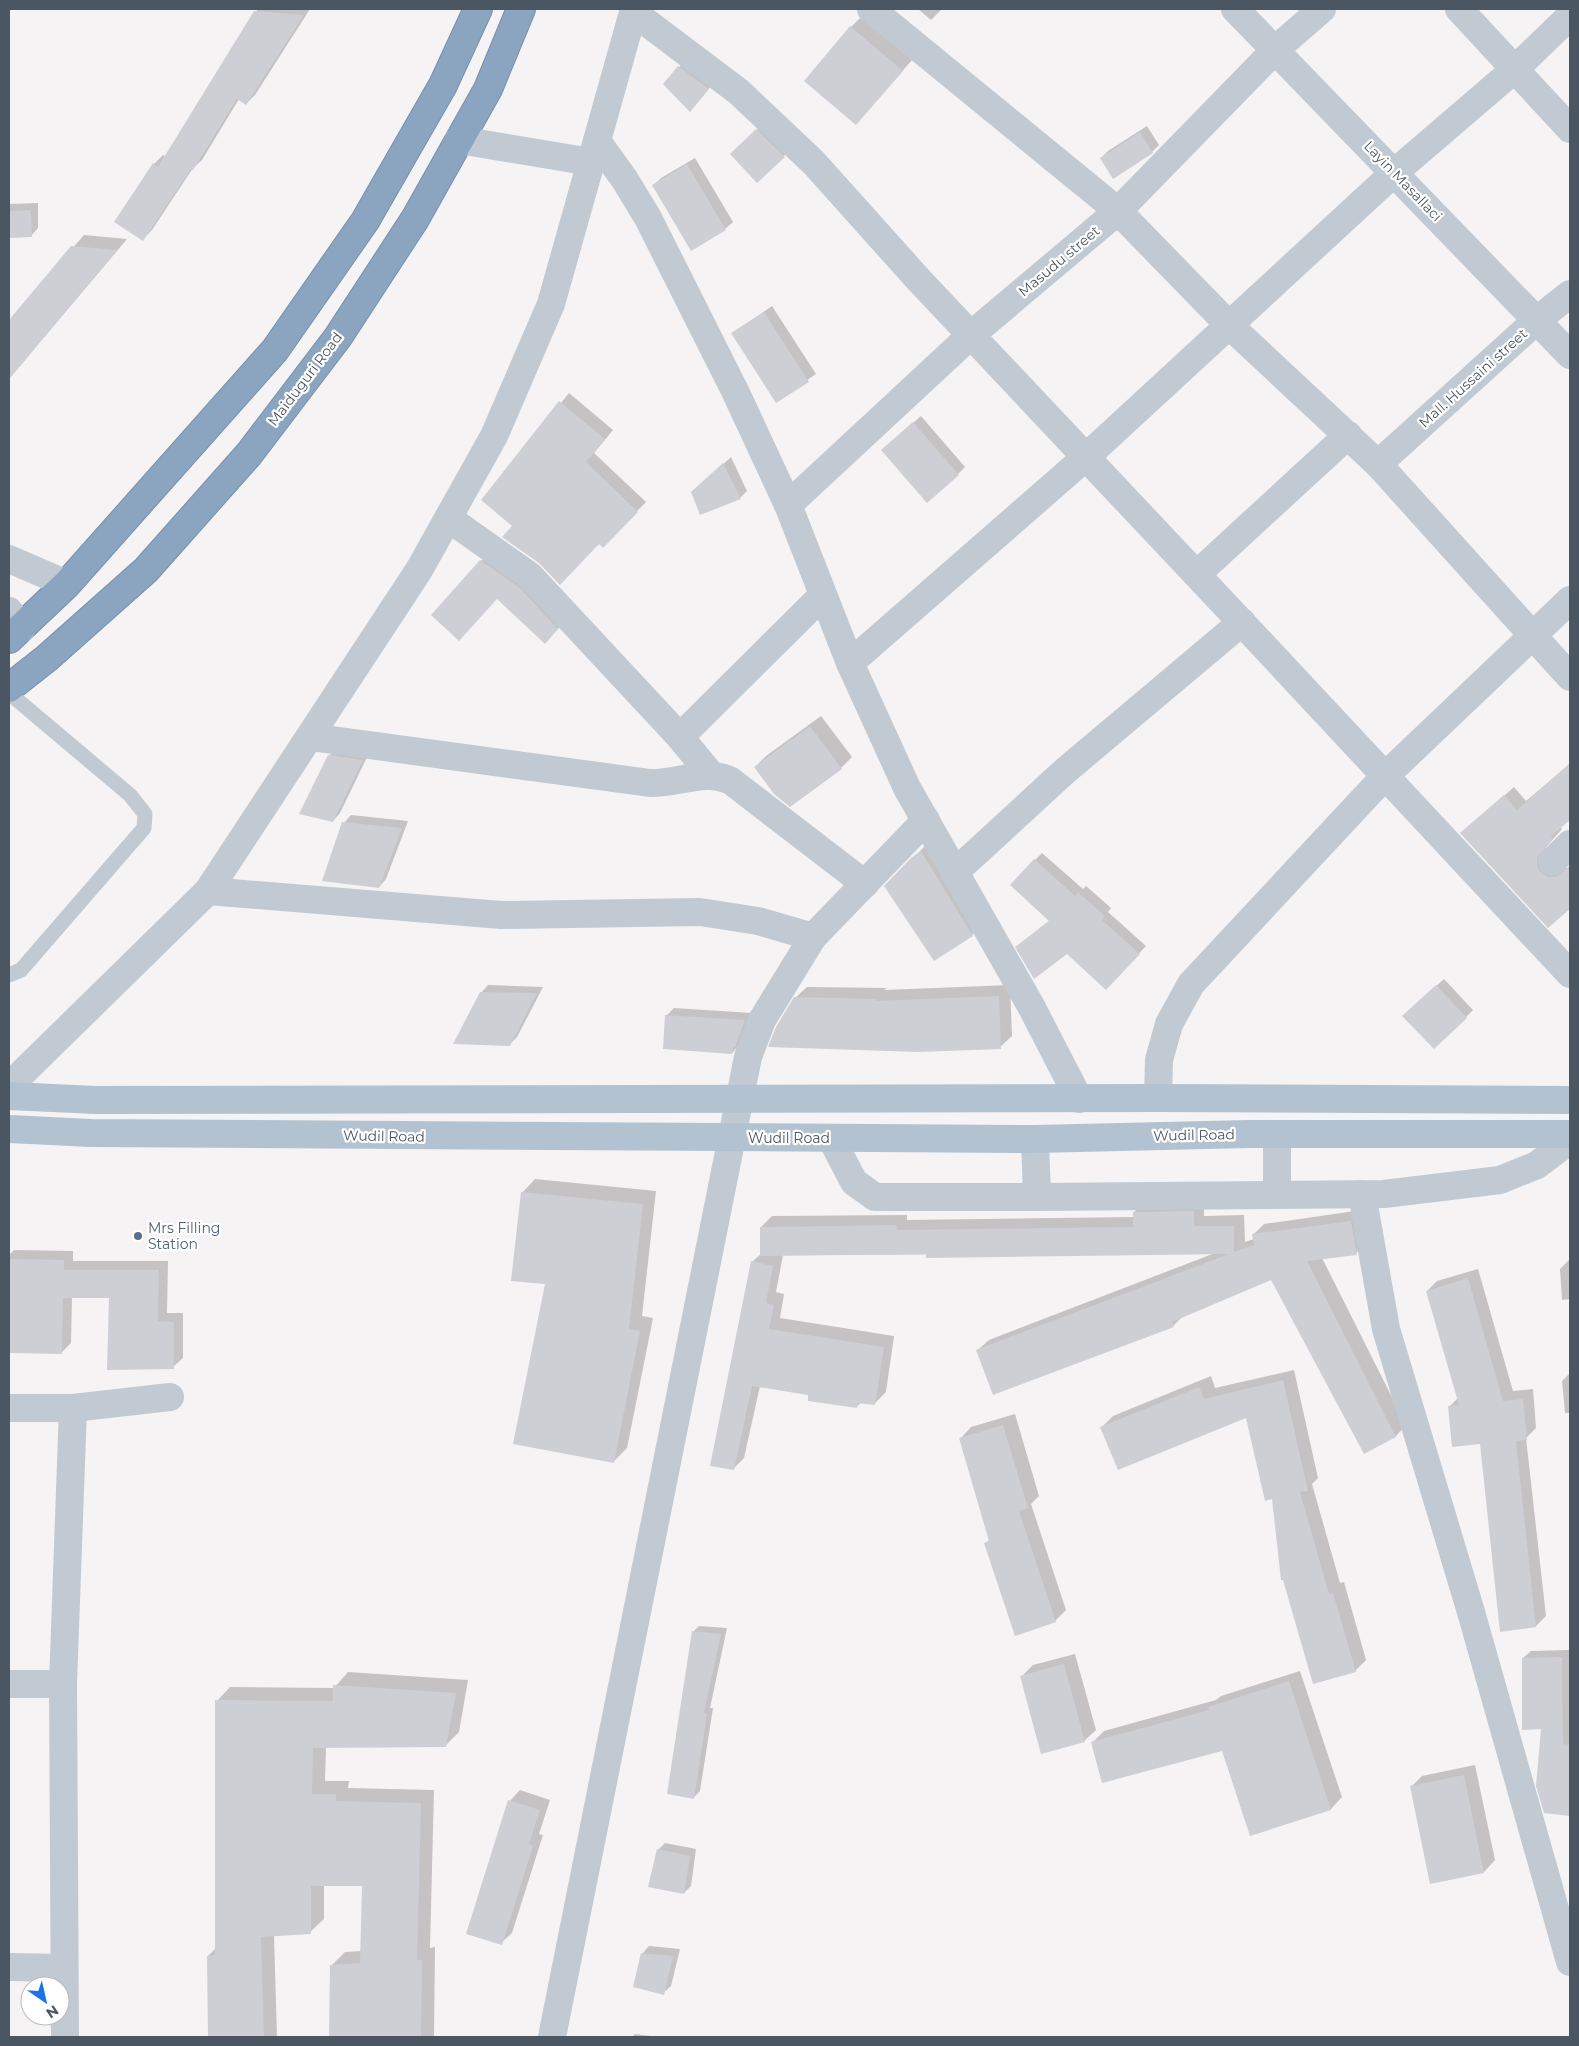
<svg xmlns="http://www.w3.org/2000/svg" width="1579" height="2046" font-family="Montserrat,sans-serif">
  <rect width="100%" height="100%" fill="#f5f3f3"/>
  <g fill="#0003">
    <polygon points="258,9 310,9 255,95 246,104 239,99 202,160 193,168 152,230 143,239 154,164 163,155 166,157"/>
    <polygon points="918,9 942,9 931,20"/>
    <polygon points="862,16 913,59 856,123 851,27"/>
    <polygon points="686,59 715,81 697,103 665,84"/>
    <polygon points="764,123 791,149 757,181 731,154"/>
    <polygon points="1147,126 1159,145 1152,152 1101,158 1108,151"/>
    <polygon points="695,158 733,222 725,229 654,185 661,178"/>
    <polygon points="38,203 38,228 31,236 9,236 9,204"/>
    <polygon points="84,235 127,239 9,379 9,322"/>
    <polygon points="772,306 816,374 777,401 733,333"/>
    <polygon points="569,393 613,430 594,453 646,502 603,546 599,542 514,525 483,500"/>
    <polygon points="921,416 965,467 958,474 890,443"/>
    <polygon points="731,457 747,491 740,498 700,485"/>
    <polygon points="493,550 569,617 556,631 498,598 481,561"/>
    <polygon points="821,716 852,757 841,768 755,767 766,756"/>
    <polygon points="337,748 369,753 340,813 333,821 329,756"/>
    <polygon points="1570,764 1570,818 1560,827 1562,829 1546,847 1546,857 1557,868 1567,868 1570,865 1570,897 1566,901 1471,825 1514,787 1526,801"/>
    <polygon points="351,815 408,821 386,879 379,887 344,823"/>
    <polygon points="933,841 983,923 972,935 934,960 886,886 924,847"/>
    <polygon points="1042,853 1083,889 1086,886 1111,908 1108,912 1146,946 1113,981 1067,952 1017,947 1050,920 1035,860"/>
    <polygon points="1444,979 1473,1010 1466,1017 1411,1009"/>
    <polygon points="488,985 543,987 517,1037 510,1044 481,993"/>
    <polygon points="1010,985 1012,1036 1000,1047 795,998 807,987 887,988 884,990"/>
    <polygon points="674,1008 752,1013 739,1045 732,1053 666,1016"/>
    <polygon points="535,1179 656,1191 642,1316 653,1318 627,1448 613,1462 546,1283 522,1193"/>
    <polygon points="1145,1201 1204,1201 1204,1216 1244,1215 1245,1242 1254,1239 1254,1234 1264,1224 1362,1210 1367,1243 1356,1253 1322,1258 1406,1425 1396,1436 1364,1452 1271,1278 1182,1317 1173,1326 978,1350 989,1340 1215,1253 783,1255 776,1292 784,1294 780,1318 894,1336 886,1392 874,1404 862,1402 856,1407 810,1394 760,1386 744,1458 733,1469 752,1262 762,1253 761,1227 772,1216 907,1215 907,1220 1134,1217 1134,1212"/>
    <polygon points="14,1250 73,1251 73,1261 168,1261 167,1313 183,1313 183,1358 173,1367 111,1297 72,1297 71,1343 61,1353 9,1352 9,1255"/>
    <polygon points="1570,1259 1570,1299 1562,1300 1560,1269"/>
    <polygon points="1478,1269 1513,1391 1533,1389 1536,1428 1526,1438 1546,1616 1536,1626 1501,1630 1481,1443 1450,1406 1459,1397 1427,1291 1437,1281"/>
    <polygon points="1294,1370 1318,1478 1312,1484 1340,1583 1344,1582 1366,1660 1355,1671 1273,1497 1247,1416 1102,1427 1113,1416 1211,1376 1215,1388"/>
    <polygon points="1570,1373 1570,1413 1565,1413 1562,1381"/>
    <polygon points="1015,1414 1039,1496 1031,1504 1066,1610 1055,1621 986,1543 990,1539 960,1439 971,1427"/>
    <polygon points="699,1626 727,1628 710,1708 713,1708 700,1791 694,1797 693,1632"/>
    <polygon points="1569,1650 1570,1737 1570,1814 1523,1658 1531,1651"/>
    <polygon points="1075,1654 1096,1730 1084,1741 1022,1676 1033,1665"/>
    <polygon points="1300,1671 1342,1797 1331,1809 1250,1834 1222,1749 1093,1742 1104,1731 1216,1700 1221,1696"/>
    <polygon points="348,1672 468,1680 459,1732 445,1746 326,1746 325,1781 349,1781 348,1788 434,1790 430,1948 435,1947 434,2037 330,2037 331,1966 345,1952 362,1951 364,1885 324,1885 324,1919 310,1932 274,1935 277,2037 210,2037 208,1956 216,1948 217,1701 230,1687 334,1688"/>
    <polygon points="1475,1765 1495,1860 1484,1872 1411,1787 1422,1776"/>
    <polygon points="520,1790 550,1800 539,1834 543,1835 512,1933 501,1943 510,1801"/>
    <polygon points="665,1843 696,1849 691,1886 684,1893 658,1850"/>
    <polygon points="649,1946 680,1949 671,1986 663,1993 642,1954"/>
    <polygon points="635,2034 659,2037 632,2037"/>
  </g>
  <g fill="#cdcfd5">
    <polygon points="254,11 304,15 246,105 237,99 193,170 191,169 143,241 114,222 153,163 158,167"/>
    <polygon points="850,26 903,71 856,125 804,81"/>
    <polygon points="678,66 709,89 690,112 663,84"/>
    <polygon points="756,129 785,157 757,183 730,154"/>
    <polygon points="1140,132 1153,153 1113,179 1100,158"/>
    <polygon points="687,164 726,230 691,251 652,185"/>
    <polygon points="31,210 32,237 9,238 9,211"/>
    <polygon points="71,246 117,250 9,379 9,320"/>
    <polygon points="764,312 809,382 776,403 731,333"/>
    <polygon points="559,401 605,439 586,462 638,512 603,548 599,544 560,585 539,563 502,537 512,526 481,500"/>
    <polygon points="913,422 959,475 927,503 881,450"/>
    <polygon points="723,463 741,499 700,515 691,492"/>
    <polygon points="480,560 520,588 558,629 545,644 497,599 459,641 431,615"/>
    <polygon points="810,726 842,769 790,807 774,794 754,767"/>
    <polygon points="328,755 363,760 333,822 299,814"/>
    <polygon points="1570,763 1570,820 1551,836 1553,839 1537,858 1537,866 1541,873 1548,877 1556,877 1570,866 1570,909 1548,928 1460,833 1504,795 1517,810"/>
    <polygon points="342,822 402,828 379,888 322,881"/>
    <polygon points="921,851 973,936 934,961 884,886 911,858"/>
    <polygon points="1034,859 1075,896 1078,892 1105,916 1102,920 1140,954 1106,990 1067,954 1034,979 1015,947 1049,921 1010,885"/>
    <polygon points="1436,985 1467,1018 1434,1049 1402,1016"/>
    <polygon points="480,992 537,993 510,1046 453,1044"/>
    <polygon points="999,996 1001,1049 918,1052 768,1047 776,1027 794,997 878,999 874,1001"/>
    <polygon points="665,1015 745,1020 735,1047 733,1047 732,1054 663,1049"/>
    <polygon points="521,1192 643,1204 629,1329 640,1331 614,1463 513,1444 545,1284 511,1281"/>
    <polygon points="1194,1211 1194,1226 1234,1226 1234,1252 1254,1245 1252,1234 1351,1221 1357,1255 1307,1261 1396,1437 1364,1454 1271,1280 1172,1322 1174,1327 993,1395 976,1350 1229,1254 926,1258 926,1254 760,1256 760,1227 896,1225 897,1230 1133,1227 1133,1212"/>
    <polygon points="9,1259 64,1260 64,1270 159,1270 158,1321 174,1322 174,1369 107,1370 109,1298 63,1298 62,1354 9,1353"/>
    <polygon points="751,1261 773,1266 766,1303 774,1305 769,1329 884,1347 875,1405 858,1403 857,1408 808,1401 808,1395 752,1386 734,1470 710,1466"/>
    <polygon points="1468,1278 1503,1401 1523,1399 1527,1440 1516,1441 1536,1627 1500,1632 1480,1444 1452,1447 1448,1406 1459,1405 1426,1291"/>
    <polygon points="1283,1380 1308,1491 1300,1492 1329,1594 1333,1593 1356,1672 1313,1684 1283,1580 1281,1580 1272,1499 1265,1501 1246,1418 1118,1470 1100,1427 1199,1387 1204,1399"/>
    <polygon points="1003,1425 1028,1508 1019,1511 1056,1622 1015,1636 984,1543 989,1541 959,1438"/>
    <polygon points="692,1631 721,1634 704,1713 707,1714 694,1799 667,1794"/>
    <polygon points="1562,1657 1563,1744 1570,1745 1570,1816 1544,1813 1536,1786 1541,1729 1522,1730 1522,1658"/>
    <polygon points="1064,1664 1085,1742 1041,1754 1020,1676"/>
    <polygon points="1289,1681 1331,1810 1250,1836 1222,1751 1102,1783 1091,1742 1209,1710 1208,1707"/>
    <polygon points="333,1685 456,1693 446,1747 313,1748 312,1794 336,1794 336,1801 421,1803 417,1960 422,1960 421,2037 329,2037 330,1965 360,1963 362,1886 311,1886 311,1934 261,1937 264,2037 208,2037 207,1956 215,1955 215,1700 333,1701"/>
    <polygon points="1464,1775 1484,1873 1430,1884 1410,1786"/>
    <polygon points="508,1800 540,1810 529,1844 533,1846 502,1945 466,1934"/>
    <polygon points="657,1849 690,1856 684,1894 648,1887"/>
    <polygon points="641,1953 673,1956 664,1995 633,1987"/>
  </g>
  <g fill="none" stroke-linecap="round" stroke-linejoin="round">
    <defs>
      <g id="highway">
        <polyline points="9,639 67,584 275,350 365,221 443,85 478,9"/>
        <polyline points="9,688 47,658 146,570 249,454 338,337 415,219 488,89 521,9"/>
      </g>
    </defs>
    <use href="#highway" stroke="#7690ad" stroke-width="30"/>
    <polyline stroke="#c1cad2" stroke-width="15" points="9,693 130,795 145,814 144,828 21,970 9,975"/>
    <g stroke="#c1cad2" stroke-width="28">
      <polyline points="871,9 1118,211 1230,326 1378,464 1570,677"/>
      <polyline points="1235,9 1570,355"/>
      <polyline points="1459,9 1570,129"/>
      <polyline points="633,12 739,92 814,163 918,279 1261,643 1570,974"/>
      <polyline points="459,140 591,162"/>
      <polyline points="597,141 625,180 648,218 736,393 788,505 850,663 907,788 1031,1006 1079,1099"/>
      <polyline points="1378,464 1537,320 1570,294"/>
      <polyline points="788,505 971,335 1118,211 1275,50 1322,9"/>
      <polyline points="448,518 530,576 680,737"/>
      <polyline points="9,559 67,584"/>
      <polyline points="1197,574 1348,435"/>
      <polyline points="9,611 22,628"/>
      <polyline points="850,663 1086,457 1395,172 1515,69 1570,16"/>
      <path d="M310,737l340,46c27,1 56,-15 81,-2l134,103"/>
      <polyline points="712,776 680,737 822,596"/>
      <polyline points="1552,862 1570,844"/>
      <polyline points="955,872 1065,771 1242,622"/>
      <polyline points="208,891 501,915 700,912 758,921 813,937"/>
      <polyline points="9,1086 208,891 419,570 494,436 551,304 634,9"/>
      <polyline points="1158,1098 1159,1060 1169,1024 1191,984 1385,776 1570,600"/>
      <polyline points="1277,1134 1277,1194"/>
      <polyline points="831,1138 854,1182 875,1197 1037,1197"/>
      <polyline points="1035,1139 1037,1197 1384,1194 1500,1180 1537,1165 1570,1140"/>
      <polyline points="1362,1194 1386,1329 1471,1612 1570,1962"/>
      <polyline points="9,1408 73,1408 170,1397"/>
      <polyline points="9,1684 63,1684 65,2037"/>
      <polyline points="63,1684 73,1408"/>
      <polyline points="9,1967 64,1968"/>
      <polyline points="552,2037 748,1057 762,1020 813,937 926,820"/>
    </g>
    <g stroke="#b3c2d1" stroke-width="28">
      <polyline points="9,1096 96,1100 1158,1098 1570,1100"/>
      <polyline points="9,1129 91,1133 1035,1139 1249,1134 1570,1134"/>
    </g>
    <use href="#highway" stroke="#8ba5c1" stroke-width="28"/>
  </g>
  <circle fill="#5c6f8a" stroke="#fff" stroke-width="2" cx="138" cy="1236" r="5"/>
  <g text-anchor="middle" dominant-baseline="central" stroke-width="4.5" stroke-linejoin="round" paint-order="stroke">
    <g font-size="14" fill="#4a5661" stroke="#fff">
      <text transform="translate(1403 181) rotate(46)">Layin Masallaci</text>
      <text transform="translate(1059 261) rotate(-40)">Masudu street</text>
      <text transform="translate(1473 378) rotate(-42)">Mall. Hussaini street</text>
      <text transform="translate(305 379) rotate(-53)">Maiduguri Road</text>
      <text transform="translate(1194 1135) rotate(-1)">Wudil Road</text>
      <text transform="translate(384 1136) rotate(1)">Wudil Road</text>
      <text x="789" y="1138">Wudil Road</text>
    </g>
    <g font-size="14" fill="#4e5e75" stroke="#fff" text-anchor="start">
      <text x="148" y="1228">Mrs Filling<tspan x="148" dy="16">Station</tspan></text>
    </g>
  </g>
  <rect width="1579" height="2046" fill="none" stroke="#4a5661" stroke-width="20"/>
  <g transform="translate(45 2001) rotate(146)"><circle r="24" fill="#ffffff" stroke="#b7bbc0"/>
  <path d="M0-4L9 19L0 12L-9 19Z" fill="#1a73e8"/>
  <text y="-8" font-size="14" font-weight="bold" text-anchor="middle" fill="#4a5661">N</text>
  </g>
</svg>
